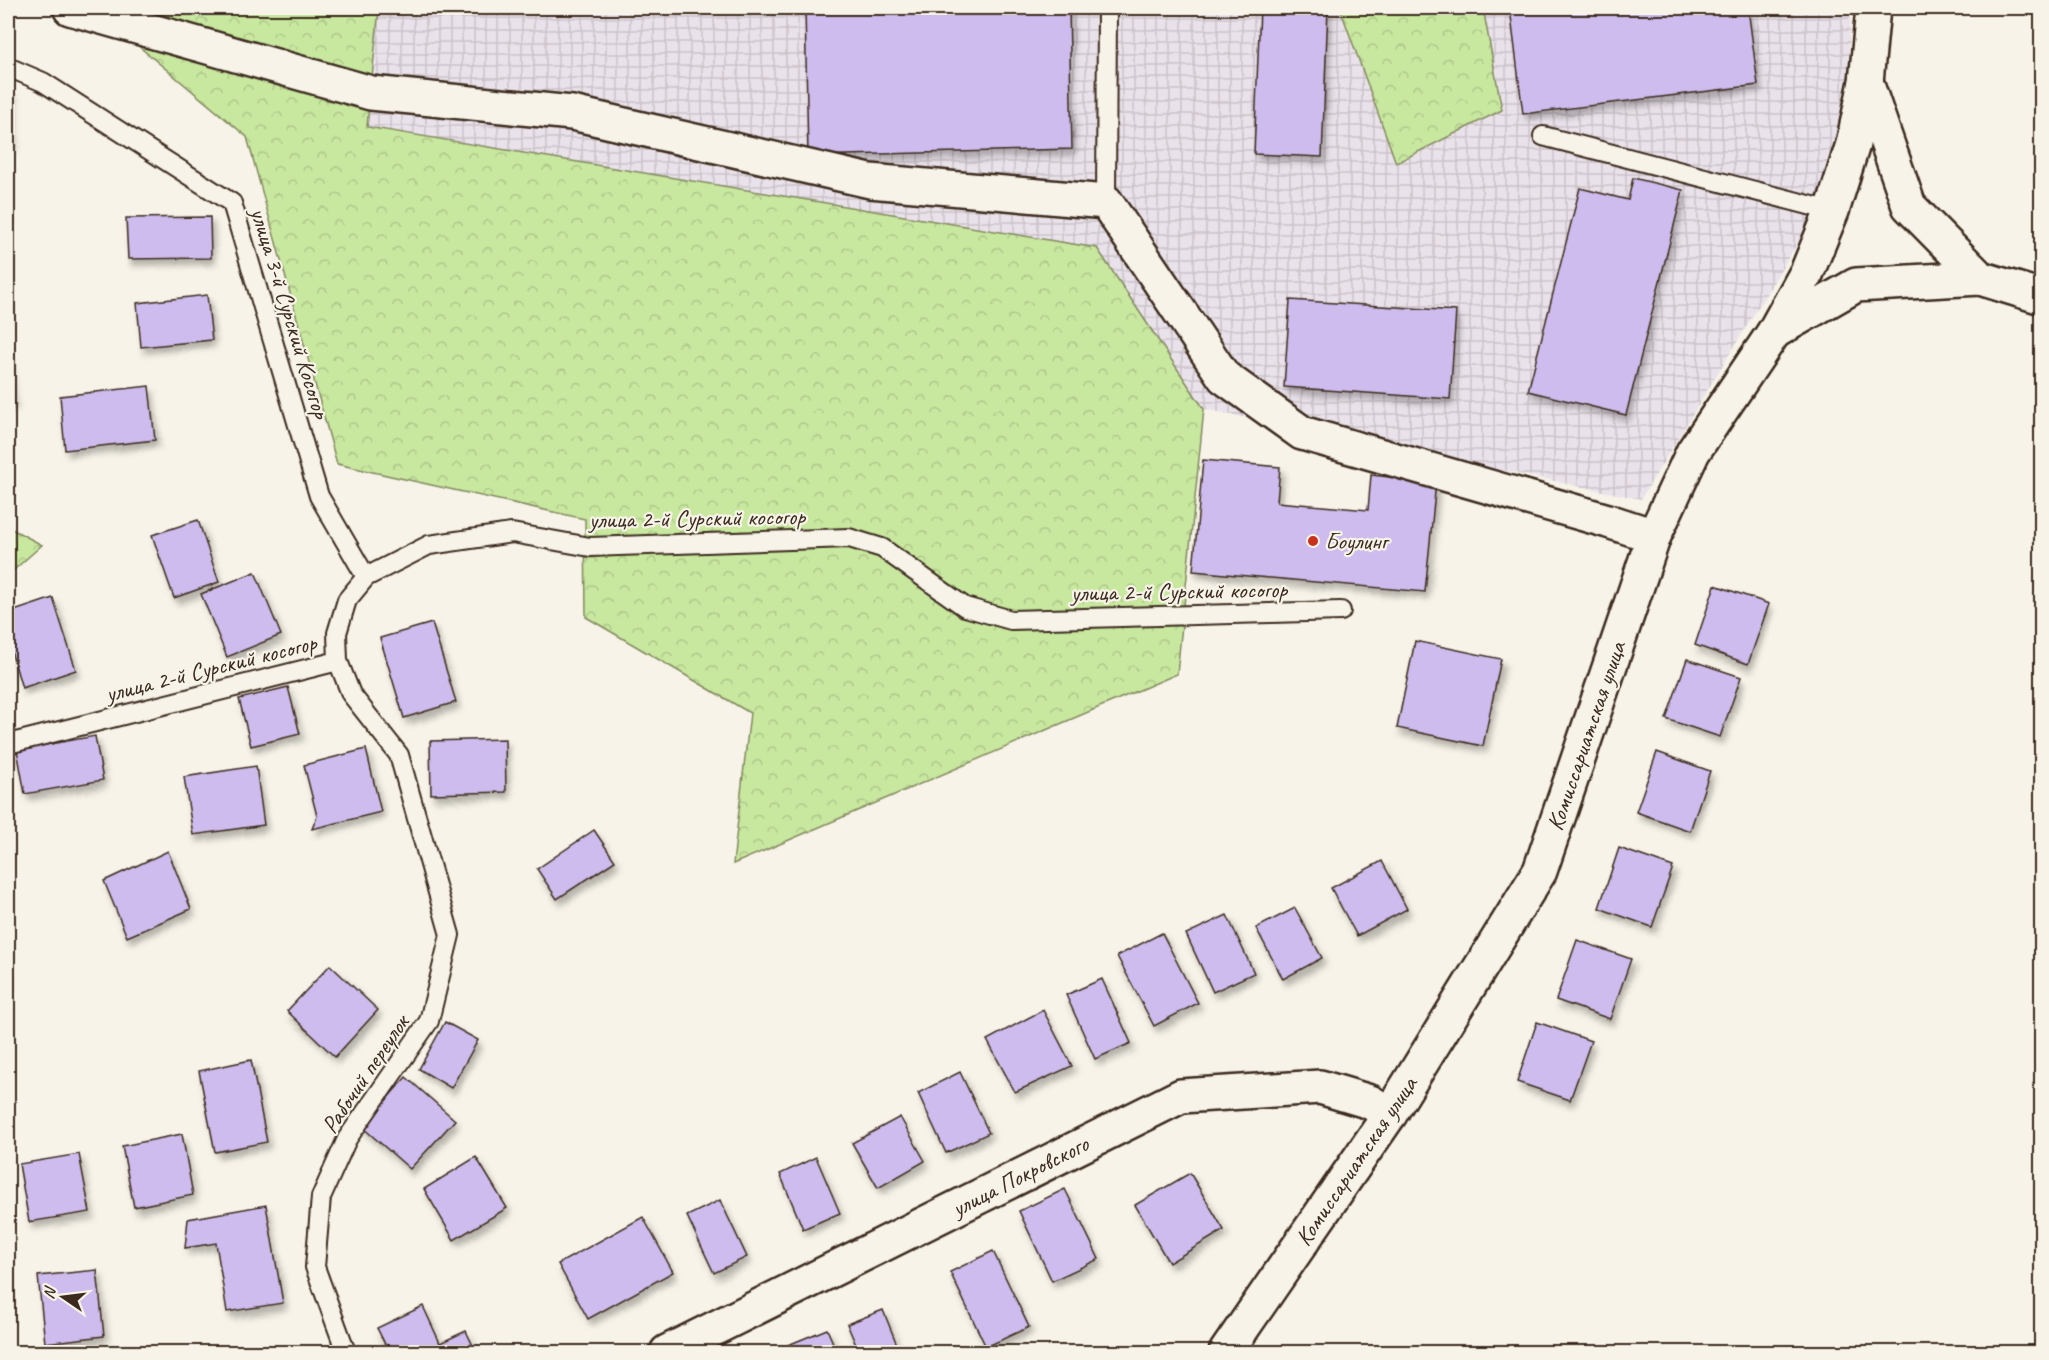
<svg xmlns="http://www.w3.org/2000/svg" width="2049" height="1360" font-family="Caveat,sans-serif">
  <defs>
    <pattern id="industrial-grid" width="8" height="8" patternUnits="userSpaceOnUse" patternTransform="scale(1.5)"><rect width="8" height="8" fill="#eae2ea"/><path d="M0 4h8M4 0v8" fill="none" stroke="#cac2c8"/></pattern>
    <pattern id="forest-crowns" width="20" height="18" patternUnits="userSpaceOnUse" patternTransform="scale(1.5)"><rect width="20" height="18" fill="#c8e79f"/><path d="M2 6a3 3 0 1 1 6 0M12 15a3 3 0 1 1 6 0" fill="none" stroke="#adc688"/></pattern>
    <filter id="shadow"><feDropShadow dx="3.5" dy="6" stdDeviation="3" flood-color="#0004"/></filter>
  </defs>
  <rect width="100%" height="100%" fill="#f7f3e8"/>
  <filter id="ink" filterUnits="userSpaceOnUse"><feTurbulence type="fractalNoise" baseFrequency=".0167" numOctaves="2"/><feDisplacementMap in="SourceGraphic" scale="12" xChannelSelector="R" yChannelSelector="G"/><feConvolveMatrix kernelMatrix="1 2 1 2 8 2 1 2 1" color-interpolation-filters="sRGB"/></filter>
  <g filter="url(#ink)">
    <polygon fill="url(#industrial-grid)" points="379,8 1340,8 1396,162 1502,110 1483,8 1851,8 1847,106 1817,211 1641,499 1204,409 1097,248 367,127"/>
    <g fill="url(#forest-crowns)" stroke="#82885e" stroke-width="1.5">
      <polygon points="93,8 379,8 367,127 1097,248 1204,409 1177,674 733,864 750,713 586,617 585,519 337,464 247,137"/>
      <polygon points="1340,8 1483,8 1502,110 1396,163"/>
      <polygon points="8,527 42,545 8,575"/>
    </g>
    <g fill="#cdbced" stroke="#3b2a1e" stroke-width="1.5" filter="url(#shadow)">
      <polygon points="805,8 1069,8 1072,149 808,156"/>
      <polygon points="1260,8 1328,8 1322,157 1254,154"/>
      <polygon points="1510,8 1748,8 1758,85 1523,114"/>
      <rect x="8" y="92" width="4" height="52"/>
      <polygon points="1633,178 1683,190 1626,415 1528,391 1580,188 1628,200"/>
      <polygon points="210,217 211,258 128,259 126,218"/>
      <polygon points="207,295 212,340 141,347 137,303"/>
      <polygon points="1290,300 1456,311 1450,399 1284,387"/>
      <polygon points="8,355 13,403 8,404"/>
      <polygon points="149,386 155,440 65,450 60,396"/>
      <polygon points="1203,460 1280,467 1277,502 1368,510 1371,475 1436,482 1425,592 1193,571"/>
      <polygon points="198,520 219,582 174,598 152,535"/>
      <polygon points="255,572 281,635 227,657 201,594"/>
      <polygon points="1715,585 1769,604 1748,664 1695,645"/>
      <polygon points="53,598 76,670 22,688 8,641 8,613"/>
      <polygon points="432,623 456,702 404,718 380,638"/>
      <polygon points="1415,641 1501,659 1483,746 1397,728"/>
      <polygon points="1687,659 1741,677 1720,737 1666,719"/>
      <polygon points="288,687 300,734 251,746 239,699"/>
      <polygon points="95,736 103,780 25,794 17,750"/>
      <polygon points="505,739 506,792 431,794 430,741"/>
      <polygon points="366,749 381,812 312,829 317,816 304,765"/>
      <polygon points="1657,752 1710,771 1690,831 1636,812"/>
      <polygon points="256,766 264,825 193,835 184,777"/>
      <polygon points="594,830 615,861 557,899 537,869"/>
      <polygon points="1619,848 1673,867 1652,927 1599,908"/>
      <polygon points="168,851 191,909 127,937 104,881"/>
      <polygon points="1382,861 1407,909 1357,936 1331,888"/>
      <polygon points="1295,908 1322,958 1283,979 1256,928"/>
      <polygon points="1227,915 1254,973 1213,992 1186,934"/>
      <polygon points="1162,933 1198,1003 1154,1026 1117,956"/>
      <polygon points="1577,940 1631,959 1610,1019 1556,1000"/>
      <polygon points="330,965 378,1010 335,1057 287,1011"/>
      <polygon points="1102,979 1131,1043 1095,1059 1066,995"/>
      <polygon points="1043,1010 1072,1066 1015,1092 987,1040"/>
      <polygon points="445,1022 478,1040 451,1088 419,1069"/>
      <polygon points="1537,1022 1591,1041 1570,1100 1517,1082"/>
      <polygon points="251,1060 267,1142 215,1152 199,1071"/>
      <polygon points="960,1072 989,1133 946,1153 918,1093"/>
      <polygon points="406,1077 455,1120 410,1169 362,1127"/>
      <polygon points="900,1117 925,1161 878,1188 852,1143"/>
      <polygon points="182,1134 193,1195 134,1207 122,1146"/>
      <polygon points="79,1154 90,1212 29,1222 19,1164"/>
      <polygon points="476,1157 507,1208 454,1240 424,1189"/>
      <polygon points="816,1157 840,1213 803,1229 780,1174"/>
      <polygon points="1190,1173 1224,1230 1169,1263 1135,1205"/>
      <polygon points="1065,1189 1099,1259 1052,1281 1019,1211"/>
      <polygon points="720,1200 747,1257 714,1273 687,1216"/>
      <polygon points="266,1205 283,1303 227,1312 216,1243 185,1248 188,1219"/>
      <polygon points="643,1217 673,1272 588,1319 558,1264"/>
      <polygon points="993,1251 1029,1327 986,1347 950,1272"/>
      <polygon points="97,1270 104,1336 45,1343 38,1276"/>
      <polygon points="423,1306 440,1343 466,1331 476,1352 389,1352 377,1328"/>
      <polygon points="883,1310 900,1352 859,1352 847,1324"/>
      <polygon points="827,1329 837,1352 771,1352"/>
    </g>
    <g fill="none" stroke-linecap="round" stroke-linejoin="round">
      <defs>
        <g id="lane">
          <polyline points="8,67 43,82 232,203 319,496 366,577"/>
          <polyline points="1543,136 1832,211"/>
          <polyline points="1106,202 1107,8"/>
          <polyline points="338,661 351,694 399,755 450,935 429,1021 347,1139 321,1197 315,1267 346,1352"/>
          <polyline points="8,744 338,661 337,633 347,600 366,577 429,545 512,533 590,547 849,538 882,548 965,607 1011,620 1341,611"/>
        </g>
        <g id="street">
          <polyline points="70,8 371,93 572,113 870,181 1106,202 1224,377 1302,433 1608,521 1654,536"/>
          <polyline points="667,1352 1181,1096 1320,1087 1370,1102 1390,1114"/>
        </g>
        <g id="secondary">
          <polyline points="1866,82 1909,206 1980,278"/>
          <polyline points="1774,332 1856,285 1980,278 2042,297"/>
          <polyline points="1226,1352 1390,1114 1540,871 1654,536 1693,452 1774,332 1807,272 1832,211 1853,144 1866,82 1873,8"/>
        </g>
      </defs>
      <use href="#lane" stroke="#3b2a1e" stroke-width="22"/>
      <use href="#street" stroke="#3b2a1e" stroke-width="38"/>
      <use href="#secondary" stroke="#3b2a1e" stroke-width="38"/>
      <use href="#lane" stroke="#f7f3e8" stroke-width="18"/>
      <use href="#street" stroke="#f7f3e8" stroke-width="33"/>
      <use href="#secondary" stroke="#f7f3e8" stroke-width="33"/>
    </g>
  </g>
  <circle fill="#c8321e" stroke="#f7f3e8" stroke-width="2" cx="1313" cy="541" r="6"/>
  <g text-anchor="middle" dominant-baseline="central" stroke-width="4.5" stroke-linejoin="round" paint-order="stroke">
    <g font-size="24" fill="#3b2a1e" stroke="#f7f3e8">
      <text transform="translate(290 313) rotate(73)">улица 3-й Сурский Косогор</text>
      <text transform="translate(697 518) rotate(-1)">улица 2-й Сурский косогор</text>
      <text transform="translate(1179 591) rotate(-1)">улица 2-й Сурский косогор</text>
      <text transform="translate(211 668) rotate(-14)">улица 2-й Сурский косогор</text>
      <text transform="translate(1586 736) rotate(-71)">Комиссариатская улица</text>
      <text transform="translate(365 1074) rotate(-56)">Рабочий переулок</text>
      <text transform="translate(1356 1161) rotate(-56)">Комиссариатская улица</text>
      <text transform="translate(1020 1176) rotate(-27)">улица Покровского</text>
    </g>
    <g font-size="24" fill="#3b2a1e" stroke="#f7f3e8" text-anchor="start">
      <text x="1325" y="541">Боулинг</text>
    </g>
  </g>
  <rect width="2049" height="1360" fill="none" stroke="#f7f3e8" stroke-width="30"/>
  <rect x="15" y="15" width="2019" height="1330" fill="none" stroke="#3b2a1e" stroke-width="2" filter="url(#ink)"/>
  <g transform="translate(63 1297) rotate(284)" stroke="#f7f3e8" stroke-width="4.5" paint-order="stroke">
  <path d="M0-4.5L10 22L0 15L-10 22Z" fill="#3b2a1e"/>
  <text y="-9" font-size="16" font-weight="bold" text-anchor="middle" fill="#3b2a1e">N</text>
  </g>
</svg>
